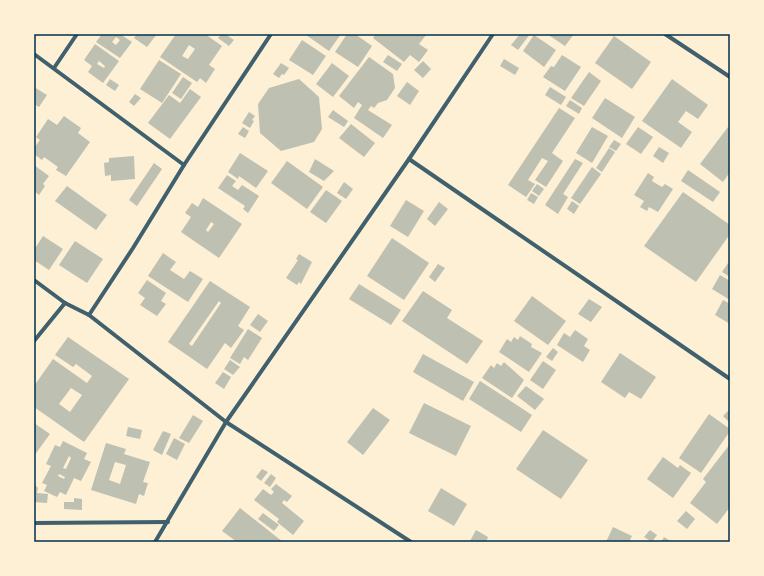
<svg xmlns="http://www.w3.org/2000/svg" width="764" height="576" font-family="Poppins,sans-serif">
  <rect width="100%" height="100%" fill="#fdf0d5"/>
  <g fill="#bec0b2" fill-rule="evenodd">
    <path d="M102,34h18l12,8 -12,16 -24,-16zM116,37l4,3 -4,5 -4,-3z"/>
    <polygon points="137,34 157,34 147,47 134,38"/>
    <path d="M176,34h29l17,12 -13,19 6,4 -9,14 -6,-5 -3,4 -37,-25zM189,45l6,4 -7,10 -6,-3z"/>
    <polygon points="221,34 225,34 234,40 229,46 218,38"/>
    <polygon points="307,34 341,34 329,51 306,35"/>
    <polygon points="347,34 355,34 372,46 358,67 335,52"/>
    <polygon points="376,34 425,34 426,35 419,44 428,50 419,62 410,55 404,62 373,38"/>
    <polygon points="520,34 530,34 518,50 511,45"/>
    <polygon points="547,34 574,34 565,46"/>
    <polygon points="534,35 556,50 544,67 523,51"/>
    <polygon points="614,36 651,62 632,89 595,63"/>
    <polygon points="302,40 326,56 313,75 289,60"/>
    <path d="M95,44l24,17 -16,22 -15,-11 4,-6 -8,-6zM99,61l6,5 -1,2 -7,-4z"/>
    <polygon points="388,55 402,64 397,71 383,62"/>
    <polygon points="562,55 581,67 565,91 543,77 551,66 554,67"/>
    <polygon points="369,57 393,74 395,88 387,100 378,103 374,108 371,106 368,110 392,125 383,138 354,118 362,105 358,102 354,108 339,96"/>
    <polygon points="504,59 519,68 515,75 500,66"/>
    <polygon points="159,60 181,74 162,103 140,89"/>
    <polygon points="423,61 431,69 423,78 414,70"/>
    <polygon points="281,63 289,68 284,75 282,74 279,78 273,74"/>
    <polygon points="332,63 349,76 333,97 316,84"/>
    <polygon points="589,72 601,81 584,106 571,98"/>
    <polygon points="183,77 192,83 181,99 172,93"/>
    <polygon points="110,79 119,85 115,91 106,85"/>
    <polygon points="299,79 319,97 322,129 314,142 281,151 260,133 258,104 269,88"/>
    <polygon points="672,79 708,105 698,119 686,111 678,122 692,132 681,148 642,121"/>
    <polygon points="407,82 419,91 410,105 397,96"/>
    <polygon points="34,87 47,95 39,107 34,104"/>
    <polygon points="550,87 566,97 561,105 545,95"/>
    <polygon points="190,89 201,97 170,139 148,123 169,95 180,103"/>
    <polygon points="135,94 141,98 134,106 129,102"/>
    <polygon points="605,98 635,117 622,138 592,118"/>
    <polygon points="570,100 582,108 579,114 566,106"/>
    <polygon points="559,108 575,118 552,153 563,161 546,187 535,180 548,161 542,158 528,180 535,184 526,197 508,185"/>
    <polygon points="333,110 348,121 344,127 328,117"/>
    <polygon points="249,112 255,116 252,120 254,121 250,128 242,123"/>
    <polygon points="64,116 81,128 78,133 90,142 66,176 56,170 58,167 44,157 42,160 34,154 34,148 40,140 36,137 48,119 57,125"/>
    <polygon points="351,124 375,143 364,157 339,138"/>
    <polygon points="243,127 249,131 245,138 238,134"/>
    <polygon points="592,127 608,136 592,163 576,153"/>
    <polygon points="638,127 653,137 641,154 626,144"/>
    <polygon points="728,127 730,129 730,172 723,182 700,164"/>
    <polygon points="614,140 621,144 616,151 609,147"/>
    <polygon points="659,147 669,153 663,163 653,156"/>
    <polygon points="609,148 615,152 602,172 596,168"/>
    <polygon points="240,153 268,171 256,188 239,176 238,179 228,172"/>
    <polygon points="134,156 135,179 111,181 111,175 105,176 104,163 109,162 109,158"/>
    <polygon points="315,159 334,171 324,181 309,172"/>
    <polygon points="575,159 583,163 563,194 568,197 558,214 545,205"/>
    <polygon points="287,161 323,187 307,209 271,183"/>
    <polygon points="154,163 162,169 137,206 129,200"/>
    <polygon points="34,165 49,176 43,184 45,186 39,195 34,191"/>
    <polygon points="592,167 601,174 580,204 571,198"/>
    <polygon points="688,170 720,192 713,202 681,181"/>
    <polygon points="648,173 654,177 652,181 662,187 665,184 673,189 658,212 649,207 647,211 640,207 644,201 634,195"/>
    <polygon points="227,175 236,181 232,186 238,190 242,185 259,196 248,213 243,209 245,206 218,188"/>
    <polygon points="344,182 353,189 346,199 337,193"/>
    <polygon points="537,184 544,189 539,196 532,191"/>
    <polygon points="67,186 107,215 96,230 55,201"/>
    <polygon points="326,190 342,201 326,223 310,212"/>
    <polygon points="683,192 730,225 730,234 696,282 644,246"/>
    <polygon points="531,193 538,197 534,204 527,200"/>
    <path d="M203,198l39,26 -23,34 -38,-26 10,-15 -6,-4 7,-10 6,4zM211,222l3,2 -6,8 -2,-2z"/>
    <polygon points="406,200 424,211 408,237 390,226"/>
    <polygon points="572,201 579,206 574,214 567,209"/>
    <polygon points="439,202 448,209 435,226 427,219"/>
    <polygon points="43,236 63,249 49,270 34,260 34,250"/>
    <polygon points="392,238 429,263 404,300 367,276"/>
    <polygon points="75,241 103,259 87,283 59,265"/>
    <polygon points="163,253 176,262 170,270 184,279 190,271 203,279 188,302 148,276"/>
    <polygon points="299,254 312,262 301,284 299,282 297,285 286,278 298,260 296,259"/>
    <polygon points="728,263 730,265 730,277 722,272"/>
    <polygon points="438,264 445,268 435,282 429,277"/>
    <polygon points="720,275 730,281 730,300 712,289"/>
    <polygon points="147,280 166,293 161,301 166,304 157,316 140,305 145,298 138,293"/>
    <path d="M210,281l40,26 -12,19 6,4 -13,18 -6,-5 -18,26 -39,-27zM219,301l2,2 -29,43 -3,-2z"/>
    <polygon points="359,284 401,310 391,325 349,299"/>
    <polygon points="423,291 452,310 447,318 483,341 467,364 402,321"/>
    <polygon points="532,296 566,321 548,345 514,321"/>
    <polygon points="589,299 602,307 591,322 578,314"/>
    <polygon points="723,300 730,304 730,324 715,315"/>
    <polygon points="258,314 268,321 260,332 250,325"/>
    <polygon points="248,329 262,338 248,360 244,357 240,364 230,358"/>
    <polygon points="575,330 588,339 584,346 590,350 583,362 557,345 564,333 570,337"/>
    <polygon points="520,336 532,344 531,347 542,353 529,372 499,352 507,339 511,342 514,337 518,340"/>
    <path d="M68,337l61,42 -45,63 -50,-35v-21l19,-27 34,24 5,-7 -16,-12 -3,3 -18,-12zM71,388l11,7 -12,17 -11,-8z"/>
    <polygon points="553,348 558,352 552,361 546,357"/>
    <polygon points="620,353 656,377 641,399 629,392 625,398 601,382"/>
    <polygon points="423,354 474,382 463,401 413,372"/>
    <polygon points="230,360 240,367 233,375 224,369"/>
    <polygon points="543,361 556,370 543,389 530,380"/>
    <polygon points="504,362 524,380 512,398 482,378 491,365 494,368 497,363 501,366"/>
    <polygon points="223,372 231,377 224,389 215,383"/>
    <polygon points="480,381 532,415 521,432 469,399"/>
    <polygon points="526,386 544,399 535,410 517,396"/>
    <polygon points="424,403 471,426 456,456 409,433"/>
    <polygon points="373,408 390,420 363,455 347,442"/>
    <polygon points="729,410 730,411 730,423 723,416"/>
    <polygon points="709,414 730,429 730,431 701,473 679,458"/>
    <polygon points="193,415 203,421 189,443 179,438"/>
    <polygon points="34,418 36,420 34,423 50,434 34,456"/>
    <polygon points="128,427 142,430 140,439 126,436"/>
    <polygon points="543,430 588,460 561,499 516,469"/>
    <polygon points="163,431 171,434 162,455 153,450"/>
    <polygon points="174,438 185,444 177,460 166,454"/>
    <path d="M63,441l24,12 -3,6 7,3 -10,19 -7,-3 -8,17 -6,-3 -3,5 -13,-6 3,-6 -5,-2 9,-17 -5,-2 9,-19 5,2zM69,456l2,2 -5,11 -3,-1zM59,474l6,3 -1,2 -6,-3z"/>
    <path d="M106,443l20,6 -2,5 26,8 -7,20 5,1 -4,13 -5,-2 -3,10 -45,-14zM115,462l11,3 -6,19 -11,-4z"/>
    <polygon points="730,444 730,507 717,524 690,503 706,482 703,479"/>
    <polygon points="663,457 678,468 680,465 691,473 673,498 647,479"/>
    <polygon points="262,469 268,472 261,481 256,477"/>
    <polygon points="271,474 276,478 270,487 264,483"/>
    <polygon points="34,484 38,488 37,493 48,494 47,503 34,502"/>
    <polygon points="276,484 292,496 287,502 284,500 282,503 304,521 293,535 277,522 279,519 254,500 263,489 271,495 274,492 271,489"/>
    <polygon points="441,488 467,504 454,526 428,511"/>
    <polygon points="74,498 82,499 82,510 64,509 64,502 74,502"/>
    <polygon points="240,508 283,542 237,542 222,531"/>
    <polygon points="686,511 695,519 687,529 677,521"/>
    <polygon points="263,513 279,525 274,531 258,519"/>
    <polygon points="613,527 632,536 629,542 606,542"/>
    <polygon points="476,530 488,537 486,542 470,541"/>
    <polygon points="650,530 657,535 652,542 644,537"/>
    <polygon points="664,537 672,542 661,542"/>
  </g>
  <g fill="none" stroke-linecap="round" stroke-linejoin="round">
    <g stroke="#3f606c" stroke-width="4">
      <polyline points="665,34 730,77"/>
      <polyline points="34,54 184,165"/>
      <polyline points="54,68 77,34"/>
      <polyline points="409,159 730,379"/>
      <polyline points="34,280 65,303 89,315 226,422 411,542"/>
      <polyline points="89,315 133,248 184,165 271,34"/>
      <polyline points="34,341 65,303"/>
      <polyline points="34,523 168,522"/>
      <polyline points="155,542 226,422 409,159 493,34"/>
    </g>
  </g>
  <rect width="764" height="576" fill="none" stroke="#fdf0d5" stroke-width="70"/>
  <rect x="35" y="35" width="694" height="506" fill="none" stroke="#003049" stroke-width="1.5"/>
</svg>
